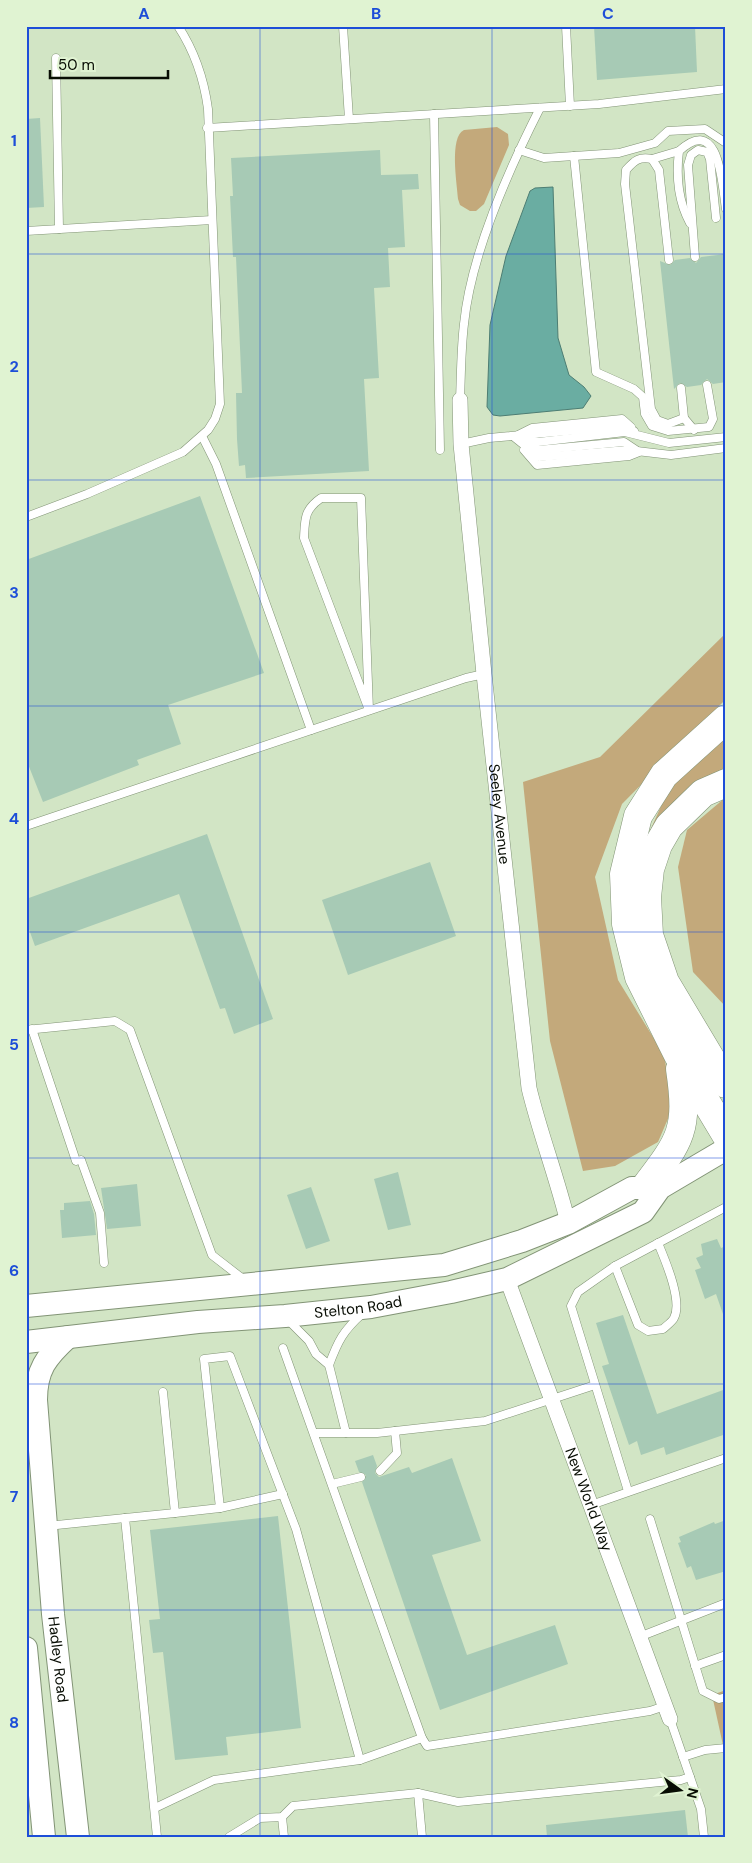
<svg xmlns="http://www.w3.org/2000/svg" width="752" height="1863" font-family="'DM Sans',sans-serif">
  <rect width="100%" height="100%" fill="#d2e5c5"/>
  <g fill="#c3a97b">
    <path d="M497,127l11,7 1,11 -25,59 -8,7h-6l-10,-6 -2,-6c-1,-16 -9,-62 6,-69z"/>
    <polygon points="726,633 726,699 622,804 595,877 618,980 664,1055 673,1107 658,1142 615,1166 583,1171 550,1041 523,782 600,757"/>
    <polygon points="726,731 726,773 676,801 649,833 675,775"/>
    <polygon points="726,797 726,1007 693,972 678,867 687,830"/>
    <polygon points="726,1690 726,1759 712,1695"/>
  </g>
  <polygon fill="#6aada2" stroke="#4d7d73" points="553,187 558,338 569,375 584,387 591,396 583,408 500,416 493,415 487,407 490,325 506,256 530,191 535,188"/>
  <g fill="#a7cab5">
    <polygon points="594,26 695,26 697,72 597,80"/>
    <polygon points="40,118 44,207 26,208 26,119"/>
    <polygon points="380,150 381,175 418,174 419,189 402,190 405,247 388,248 390,287 374,288 379,378 364,379 369,471 246,478 245,465 239,466 237,439 236,393 242,393 236,257 233,257 230,196 233,196 231,158"/>
    <polygon points="726,254 726,382 713,384 707,379 701,385 687,387 680,383 674,389 660,261 670,265 675,260 690,258 696,263 701,257"/>
    <polygon points="200,496 264,673 168,705 181,744 137,760 139,765 43,802 26,759 26,560"/>
    <polygon points="207,834 273,1019 234,1034 225,1008 220,1009 179,894 35,946 26,921 26,899"/>
    <polygon points="430,862 456,936 348,975 322,900"/>
    <polygon points="398,1172 411,1225 388,1230 374,1179"/>
    <polygon points="137,1184 141,1226 107,1229 101,1188"/>
    <polygon points="311,1187 330,1241 306,1249 287,1195"/>
    <polygon points="90,1201 94,1214 96,1235 62,1238 60,1210 64,1210 64,1203"/>
    <polygon points="717,1239 721,1248 726,1246 726,1316 724,1317 716,1294 705,1299 695,1270 701,1268 696,1258 703,1255 701,1244"/>
    <polygon points="623,1315 657,1414 726,1389 726,1434 666,1455 664,1447 641,1455 637,1441 629,1445 602,1366 609,1364 596,1323"/>
    <polygon points="373,1455 377,1466 375,1473 379,1477 409,1467 412,1473 452,1458 481,1541 432,1555 467,1655 555,1625 568,1664 440,1710 362,1482 366,1475 359,1472 355,1461"/>
    <polygon points="278,1516 301,1728 226,1737 228,1755 175,1760 163,1652 153,1653 149,1620 160,1619 150,1530"/>
    <polygon points="726,1520 726,1571 696,1580 691,1566 687,1568 678,1543 681,1542 679,1537 714,1522 715,1524"/>
    <polygon points="685,1810 688,1837 547,1837 546,1825"/>
  </g>
  <g fill="none" stroke-linecap="round" stroke-linejoin="round">
    <defs>
      <g id="lane">
        <polyline points="343,26 349,119"/>
        <polyline points="566,26 570,106"/>
        <polyline points="56,58 59,229"/>
        <polyline points="434,114 440,450"/>
        <polyline points="207,128 599,104 726,89"/>
        <polyline points="519,150 544,158 619,153 655,143 668,131 705,129 726,143"/>
        <polyline points="574,156 596,372 634,389 643,397 645,414 652,426 668,431 709,427 713,419 707,385"/>
        <polyline points="652,159 679,151"/>
        <path d="M690,223c-12,-22 -14,-48 -11,-72 41,-38 43,34 47,58"/>
        <polyline points="26,231 212,220"/>
        <polyline points="695,257 688,165 691,155 698,150 707,152 710,159 716,218"/>
        <path d="M669,260l-10,-90 -7,-11c-13,-3 -18,2 -26,11l-1,14 26,225 6,11 11,4 16,-6"/>
        <polyline points="681,388 684,418 694,430"/>
        <path d="M460,400c1,-25 1,-51 4,-76 7,-71 44,-153 76,-216"/>
        <polyline points="518,435 532,428 622,419 631,427"/>
        <polyline points="202,436 216,464 311,730"/>
        <polyline points="514,437 539,457 628,450 671,455 726,448"/>
        <polyline points="516,437 538,442 625,432 669,443 726,437"/>
        <polyline points="461,444 489,438 624,426 634,431"/>
        <polyline points="529,445 538,450 624,442 636,450"/>
        <polyline points="524,450 537,465 629,456 639,452"/>
        <path d="M321,498h40l8,212 -65,-172c1,-19 0,-28 17,-40z"/>
        <path d="M26,517l61,-23 96,-42 25,-22 7,-11 5,-15 -12,-295c-4,-30 -13,-57 -30,-83"/>
        <polyline points="26,826 466,678 484,674"/>
        <polyline points="32,1029 76,1161"/>
        <polyline points="26,1030 115,1021 130,1030 212,1255 243,1279"/>
        <polyline points="81,1160 100,1213 104,1263"/>
        <path d="M615,1266l23,59 10,6 15,-2c3,-3 9,-7 11,-11 9,-17 -9,-58 -16,-75"/>
        <path d="M288,1320l21,21 7,13 13,11c9,-24 14,-34 33,-51"/>
        <polyline points="283,1348 422,1738 427,1746 650,1711 665,1706"/>
        <polyline points="329,1365 346,1433"/>
        <polyline points="314,1433 377,1433 485,1421 595,1385"/>
        <polyline points="380,1471 397,1453 395,1431"/>
        <polyline points="332,1484 361,1477"/>
        <polyline points="628,1491 571,1306 578,1292 615,1266 726,1207"/>
        <polyline points="591,1505 726,1458"/>
        <polyline points="220,1508 204,1359 230,1356 296,1529 360,1760"/>
        <polyline points="175,1513 220,1508 283,1494"/>
        <polyline points="650,1519 703,1691 719,1699 726,1697"/>
        <polyline points="47,1526 125,1518"/>
        <polyline points="639,1637 726,1603"/>
        <polyline points="695,1666 726,1655"/>
        <polyline points="670,1719 701,1809 704,1837"/>
        <polyline points="683,1757 705,1750 726,1748"/>
        <polyline points="418,1793 422,1837"/>
        <polyline points="155,1808 214,1780 360,1760 422,1738"/>
        <polyline points="282,1817 284,1837"/>
        <polyline points="157,1837 125,1518 175,1513 163,1392"/>
        <polyline points="229,1837 260,1818 282,1817 293,1806 418,1793 458,1802 681,1780 690,1777"/>
      </g>
      <g id="street">
        <path id="s1" d="M460,400l1,44 23,230 45,414c11,46 28,89 39,135"/>
        <path id="s2" d="M507,1279l163,440"/>
      </g>
      <g id="secondary">
        <polyline points="26,1306 444,1265 522,1241 568,1223 632,1188 660,1188"/>
        <path id="s3" d="M68,1337c-22,20 -32,33 -32,63l17,214 25,223"/>
        <path id="s4" d="M26,1342l172,-20 87,-6 86,-9 80,-15 56,-13 136,-67 17,-24 66,-39"/>
        <polyline points="26,1648 44,1837"/>
      </g>
      <g id="highway">
        <polyline points="726,719 664,775 638,816 624,874 626,924 639,977 678,1055 726,1135"/>
        <polyline points="726,783 703,793 669,826 658,845 650,869 647,897 649,935 665,982 726,1084"/>
        <path d="M645,1187c36,-47 44,-57 35,-118"/>
      </g>
    </defs>
    <use href="#lane" stroke="#829476" stroke-width="9"/>
    <use href="#street" stroke="#829476" stroke-width="16"/>
    <use href="#secondary" stroke="#829476" stroke-width="24"/>
    <use href="#highway" stroke="#829476" stroke-width="29"/>
    <use href="#lane" stroke="#fff" stroke-width="8"/>
    <use href="#street" stroke="#fff" stroke-width="15"/>
    <use href="#secondary" stroke="#fff" stroke-width="22"/>
    <use href="#highway" stroke="#fff" stroke-width="28"/>
  </g>
  <path fill="none" stroke="#1d4ed8" stroke-width="1" stroke-opacity="0.55" d="M260,26v1811M492,26v1811M26,254h700M26,480h700M26,706h700M26,932h700M26,1158h700M26,1384h700M26,1610h700"/>
  <g text-anchor="middle" dominant-baseline="central" stroke-width="4" stroke-linejoin="round" paint-order="stroke">
    <g font-size="15" fill="#080d04" stroke="#e0f3d2">
      <text stroke="none"><textPath href="#s1" startOffset="416">Seeley Avenue</textPath></text>
      <text stroke="none"><textPath href="#s4" startOffset="334">Stelton Road</textPath></text>
      <text stroke="none"><textPath href="#s2" startOffset="235">New World Way</textPath></text>
      <text stroke="none"><textPath href="#s3" startOffset="334">Hadley Road</textPath></text>
    </g>
  </g>
  <rect width="752" height="1863" fill="none" stroke="#e0f3d2" stroke-width="55"/>
  <g transform="translate(680 1790) rotate(104)" stroke="#e0f3d2" stroke-width="4" paint-order="stroke">
  <path d="M0-4L9 19L0 12L-9 19Z" fill="#080d04"/>
  <text y="-8" font-size="14" font-weight="bold" text-anchor="middle" fill="#080d04">N</text>
  </g>
  <path d="M50 70v8h118v-8" fill="none" stroke="#080d04" stroke-width="2.5"/>
  <text x="58" y="70" font-size="15" fill="#080d04" stroke="#e0f3d2" stroke-width="4" paint-order="stroke">50 m</text>
  <rect x="28" y="28" width="696" height="1808" fill="none" stroke="#1d4ed8" stroke-width="2"/>
  <g font-size="16" text-anchor="middle" font-weight="bold" fill="#1d4ed8">
    <text x="144" y="19">A</text>
    <text x="376" y="19">B</text>
    <text x="608" y="19">C</text>
    <text x="14" y="146">1</text>
    <text x="14" y="372">2</text>
    <text x="14" y="598">3</text>
    <text x="14" y="824">4</text>
    <text x="14" y="1050">5</text>
    <text x="14" y="1276">6</text>
    <text x="14" y="1502">7</text>
    <text x="14" y="1728">8</text>
  </g>
</svg>
